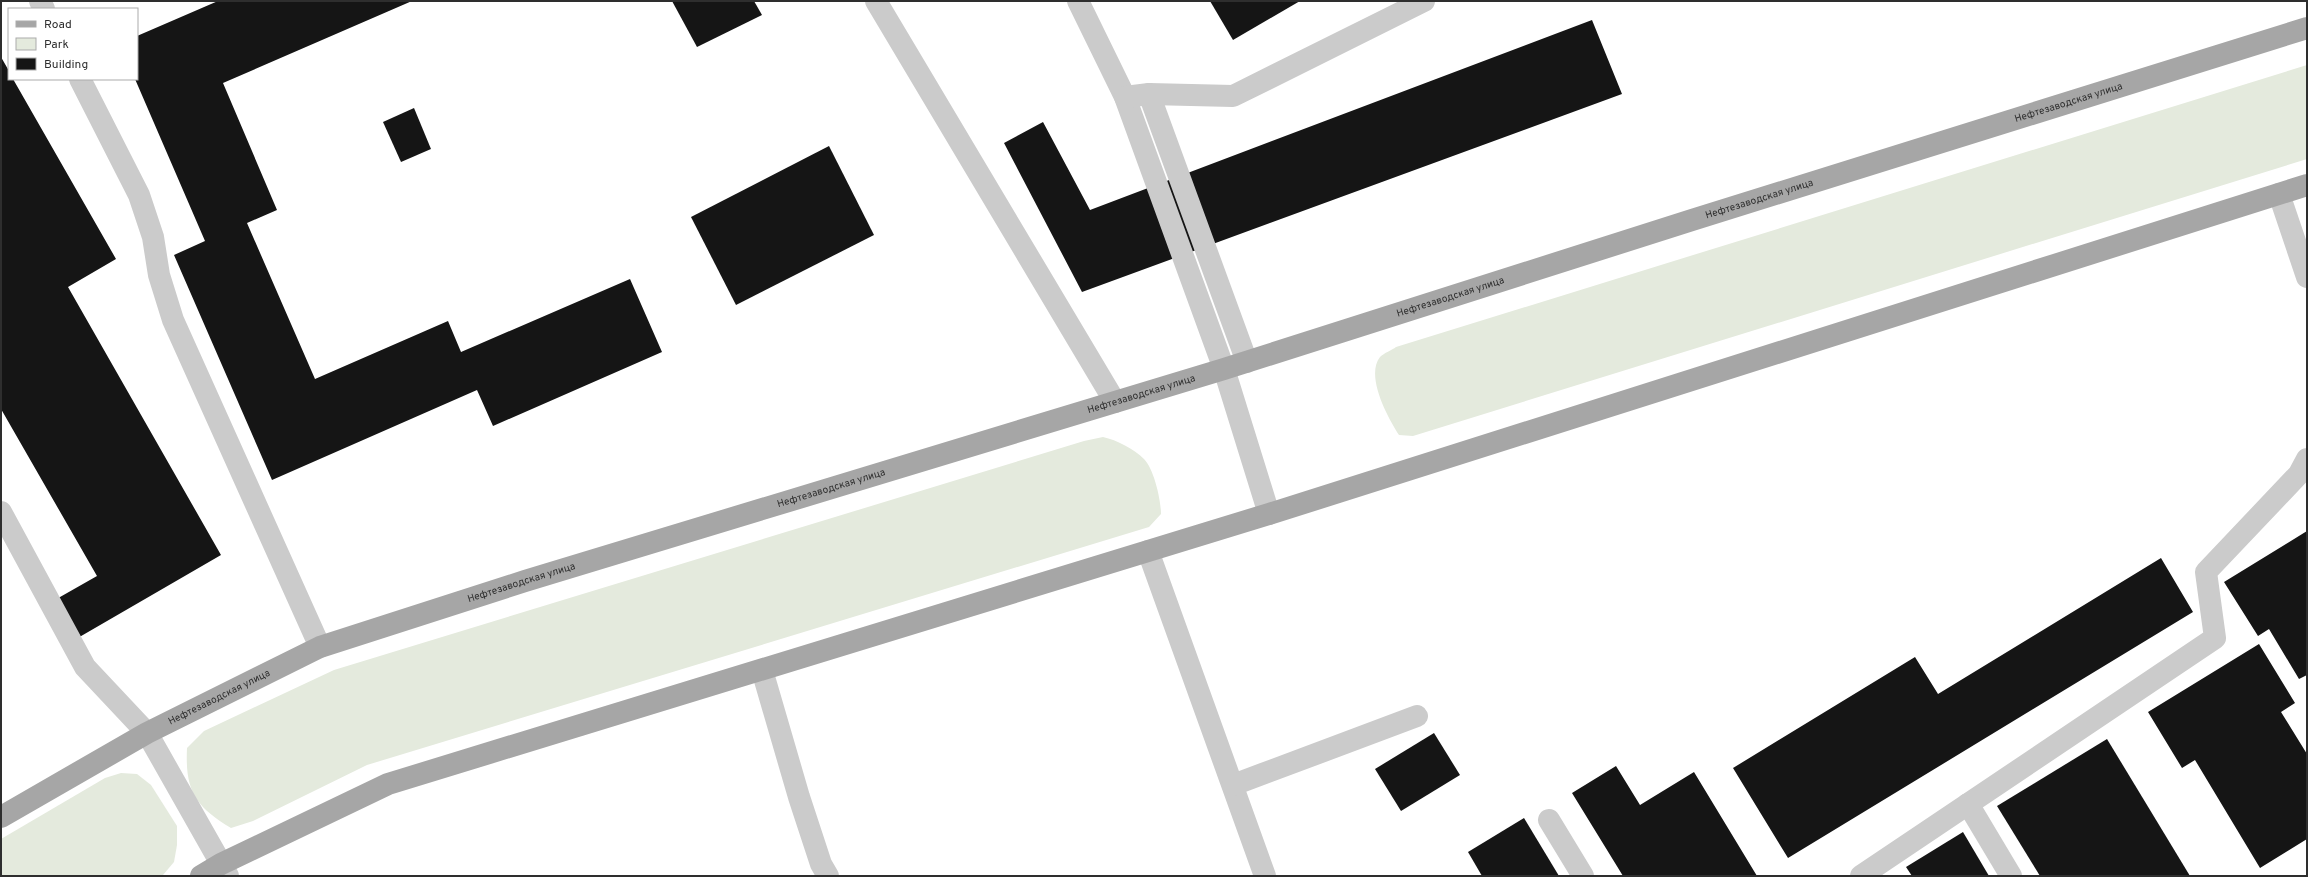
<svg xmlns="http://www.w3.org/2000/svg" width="2308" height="877" font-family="Overpass,sans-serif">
  <rect width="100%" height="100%" fill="#fff"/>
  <g fill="#e4eadd">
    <path d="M2307,65v94l-894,277 -14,-1c-11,-17 -34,-59 -19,-78 4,-4 12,-7 16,-10z"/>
    <path d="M1103,437c14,3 31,12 41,22 10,10 17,41 17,55l-12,13 -782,238 -114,56 -22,7c-36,-22 -46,-37 -44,-80l17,-17 130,-61 750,-229z"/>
    <polygon points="121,773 137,774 151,785 177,826 177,845 174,862 163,875 1,876 1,839 105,778"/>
  </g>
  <g fill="#151515">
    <polygon points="218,1 412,1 223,83 277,210 247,223 315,379 448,321 461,352 630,279 662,352 493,426 477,390 272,480 174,255 205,241 135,79 137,79 137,36"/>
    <polygon points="672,1 754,1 762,15 697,47"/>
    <polygon points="1210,1 1300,1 1233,40"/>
    <polygon points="1592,20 1622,94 1082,292 1004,143 1043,122 1090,210"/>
    <polygon points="1,57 9,71 9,79 13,79 116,259 68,287 221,555 76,639 53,601 97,576 1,409"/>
    <polygon points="414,108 431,149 401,162 383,122"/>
    <polygon points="829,146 874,235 736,305 691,217"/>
    <polygon points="2307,531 2307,675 2299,679 2269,629 2258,636 2224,582"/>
    <polygon points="2161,558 2193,612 1788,858 1733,768 1915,657 1938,694"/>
    <polygon points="2259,644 2295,703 2281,712 2307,754 2307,839 2260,868 2195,760 2182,768 2148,712"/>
    <polygon points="1434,733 1460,775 1401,811 1375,769"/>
    <polygon points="2107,739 2190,876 2040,876 1997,806"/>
    <polygon points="1616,766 1640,805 1694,772 1757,876 1623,876 1572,793"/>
    <polygon points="1524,818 1559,876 1482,876 1468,852"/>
    <polygon points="1963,832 1989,876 1912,876 1906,867"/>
  </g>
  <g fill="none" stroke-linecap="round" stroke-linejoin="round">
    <g stroke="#cbcbcb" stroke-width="22">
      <polyline points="40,1 44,9"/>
      <polyline points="876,1 1115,402"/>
      <polyline points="1078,1 1125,97 1224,369 1269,514"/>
      <polyline points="80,79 139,195 153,237 159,275 173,320 320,647"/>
      <polyline points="1149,94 1247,362"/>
      <polyline points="1125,97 1149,94 1233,96 1424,1"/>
      <polyline points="2279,194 2307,277"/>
      <polyline points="1,512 85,667 147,733 228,876"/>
      <polyline points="1148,551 1265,876"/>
      <polyline points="762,670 799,797 821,864 828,876"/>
      <polyline points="1233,785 1417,716"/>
      <polyline points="1968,804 2011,876"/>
      <polyline points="1549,820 1583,876"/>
      <polyline points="1861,876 2215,638 2206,572 2299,474 2307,459"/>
    </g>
    <g stroke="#a6a6a6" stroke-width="22">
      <path id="s1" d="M1,817l146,-84 173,-86 205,-66 699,-212 468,-149 615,-192"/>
      <polyline points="201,876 221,864 388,784 1269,514 2307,185"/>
    </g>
  </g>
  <g text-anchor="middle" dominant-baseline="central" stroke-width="4" stroke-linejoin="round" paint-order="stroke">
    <g font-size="10" fill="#2e2e2e" stroke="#fff">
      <text stroke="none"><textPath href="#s1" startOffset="2193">Нефтезаводская улица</textPath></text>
      <text stroke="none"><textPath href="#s1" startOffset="1869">Нефтезаводская улица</textPath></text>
      <text stroke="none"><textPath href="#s1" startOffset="1545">Нефтезаводская улица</textPath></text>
      <text stroke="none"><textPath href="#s1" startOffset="1221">Нефтезаводская улица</textPath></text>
      <text stroke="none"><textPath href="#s1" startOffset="897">Нефтезаводская улица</textPath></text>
      <text stroke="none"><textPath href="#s1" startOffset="573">Нефтезаводская улица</textPath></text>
      <text stroke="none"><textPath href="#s1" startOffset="249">Нефтезаводская улица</textPath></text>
    </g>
  </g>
  <rect width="2308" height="877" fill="none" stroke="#2e2e2e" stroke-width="4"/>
  <rect x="8" y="8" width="130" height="72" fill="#ffffff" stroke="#ababab"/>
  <rect x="16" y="21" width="20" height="6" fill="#a6a6a6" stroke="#ababab"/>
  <text x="44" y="28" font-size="12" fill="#2e2e2e">Road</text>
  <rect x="16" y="38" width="20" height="12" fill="#e4eadd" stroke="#ababab"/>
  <text x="44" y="48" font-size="12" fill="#2e2e2e">Park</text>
  <rect x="16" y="58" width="20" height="12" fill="#151515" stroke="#ababab"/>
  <text x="44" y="68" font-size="12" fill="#2e2e2e">Building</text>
</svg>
